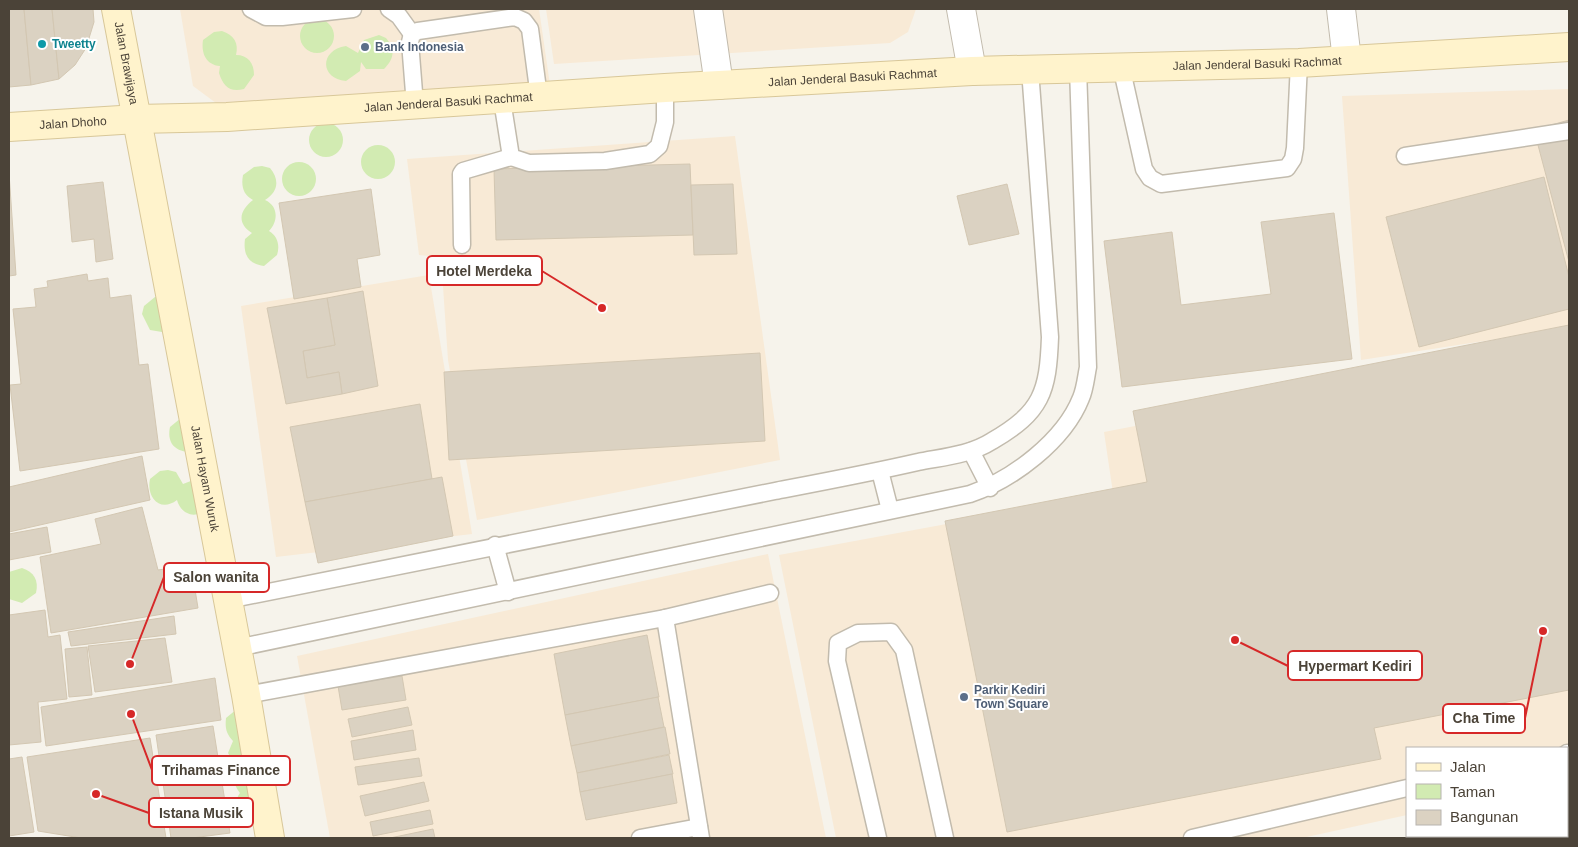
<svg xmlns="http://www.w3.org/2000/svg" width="1578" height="847" font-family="Arial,sans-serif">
  <rect width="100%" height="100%" fill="#f6f3eb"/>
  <g fill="#f8ead6">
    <polygon points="180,9 539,9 550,85 220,106 193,86"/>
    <polygon points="546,9 916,9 908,32 890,43 554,64"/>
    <polygon points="1569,89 1569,328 1361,360 1342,96"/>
    <polygon points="735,136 780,460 477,520 448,360 441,257 419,255 407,159"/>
    <polygon points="429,275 472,534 276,557 241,306"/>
    <polygon points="1569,342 1569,779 1567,779 1567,748 1407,748 1407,815 1302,838 836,838 779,555 1113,493 1104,432"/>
    <polygon points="768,554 826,838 330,838 297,656"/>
  </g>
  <g fill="#d2ebb2">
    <circle cx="317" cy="36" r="17"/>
    <path d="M222,31c12,4 17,12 14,24 12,0 18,8 18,20l-10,14c-14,4 -21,-3 -25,-16l1,-7c-14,-1 -19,-13 -17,-26l11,-8z"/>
    <path d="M379,35l7,3c10,12 8,21 -2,31h-18l-5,-7 -1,9 -14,10c-26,-2 -27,-31 0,-35l12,7 6,-13z"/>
    <circle cx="326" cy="140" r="17"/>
    <circle cx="378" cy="162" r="17"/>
    <circle cx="299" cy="179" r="17"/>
    <path d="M262,166l8,2c10,12 8,24 -5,32 14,6 13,22 4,31 9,5 11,15 8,24l-13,11c-16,-2 -21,-12 -19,-27l7,-6c-16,-10 -12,-23 1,-33 -10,-5 -12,-14 -10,-25l11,-8z"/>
    <polygon points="155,297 163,297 167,330 162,332 150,330 142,314 144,306"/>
    <path d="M181,418l8,34c-16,-1 -22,-11 -19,-25z"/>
    <path d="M168,470l8,2 7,12 13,-5 5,34c-11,5 -21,-2 -24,-13 -17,13 -31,-3 -27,-21l10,-8z"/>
    <path d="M22,568c12,4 17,12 14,25l-14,10 -13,-4v-27z"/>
    <path d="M237,709l19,113 -12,-2c-6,-8 -11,-18 -4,-27 -6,-8 -10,-17 -4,-26l-8,-14 5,-12c-7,-8 -8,-13 -7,-23z"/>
  </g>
  <g fill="#dbd2c2" stroke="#d3c7b2">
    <polygon points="9,9 24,9 31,85 9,87"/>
    <polygon points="24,9 52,9 59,79 31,85"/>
    <polygon points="52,9 93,9 94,22 86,48 75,65 59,79"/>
    <polygon points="1569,120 1569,262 1534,130"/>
    <polygon points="690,164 693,235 496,240 494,169"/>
    <polygon points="9,173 16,275 9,276"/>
    <polygon points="1544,177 1569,277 1569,309 1419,347 1386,217"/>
    <polygon points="103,182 113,259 96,262 94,239 72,242 67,186"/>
    <polygon points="733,184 737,254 694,255 691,185"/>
    <polygon points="1007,184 1019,234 969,245 957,196"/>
    <polygon points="371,189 380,255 357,259 361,287 294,299 279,203"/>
    <polygon points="1334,213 1352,359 1122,387 1104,241 1172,232 1181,305 1271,294 1261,222"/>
    <polygon points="87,274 88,281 108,278 110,298 131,295 139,365 148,364 159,449 20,471 10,385 21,384 13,309 36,307 34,289 48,287 47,281"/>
    <polygon points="363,291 378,386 342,394 339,372 307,378 303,351 335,345 327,298"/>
    <polygon points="327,298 335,345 303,351 307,378 339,372 342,394 286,404 267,308"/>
    <polygon points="1569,325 1569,690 1374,728 1381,759 1007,832 945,521 1147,482 1133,411"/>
    <polygon points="760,353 765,441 449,460 444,372"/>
    <polygon points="420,404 432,479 305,502 290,427"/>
    <polygon points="142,456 150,500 9,532 9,487"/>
    <polygon points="442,477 453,536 318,563 305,502"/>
    <polygon points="142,507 158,570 191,565 198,608 51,633 40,557 101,544 95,519"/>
    <polygon points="47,527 51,552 9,560 9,534"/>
    <polygon points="45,610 48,637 60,635 67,699 38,702 41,742 9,745 9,615"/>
    <polygon points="174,616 176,634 71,646 68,632"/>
    <polygon points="647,635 659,697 565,715 554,654"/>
    <polygon points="165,638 172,682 95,692 88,646"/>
    <polygon points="87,647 92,695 69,697 65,649"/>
    <polygon points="402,676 406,700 342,710 338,686"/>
    <polygon points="215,678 221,720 46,746 41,707"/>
    <polygon points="658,697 664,727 571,746 565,715"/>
    <polygon points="408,707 412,725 352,737 348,719"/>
    <polygon points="213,726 230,833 192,838 171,838 156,735"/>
    <polygon points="665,727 670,754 577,773 571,746"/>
    <polygon points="413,730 416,750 354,760 351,741"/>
    <polygon points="150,738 166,838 81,838 38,831 27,757"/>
    <polygon points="669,755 673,774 580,792 577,773"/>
    <polygon points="22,757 34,832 9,836 9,759"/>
    <polygon points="419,758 422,776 358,785 355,767"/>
    <polygon points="672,774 677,803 586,820 580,792"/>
    <polygon points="424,782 429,801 365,816 360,796"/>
    <polygon points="430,810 433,824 373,836 370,822"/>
    <polygon points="433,829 435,838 390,838"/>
  </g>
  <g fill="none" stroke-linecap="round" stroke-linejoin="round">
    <defs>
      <g id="service">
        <polyline points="251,9 266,17 282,17 353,9"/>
        <polyline points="389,9 399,16 412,34"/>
        <polyline points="1121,66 1144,169 1150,178 1161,184 1287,168 1293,159 1295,148 1299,63"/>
        <polyline points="502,100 511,157 529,163 605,161 650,154 659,146 665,122 665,88"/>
        <polyline points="415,105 410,42 412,34 418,31 515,17 524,21 530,29 539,97"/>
        <polyline points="1405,156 1569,131"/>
        <polyline points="462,245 461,174 463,171 511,157"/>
        <polyline points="971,451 990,488"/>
        <polyline points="880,471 890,510"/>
        <polyline points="495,545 508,592"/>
        <path d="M228,600c182,-37 364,-74 547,-109 47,-9 95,-18 143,-29 25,-5 52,-7 74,-21 50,-29 56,-49 58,-104l-20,-267"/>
        <polyline points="665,618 770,593"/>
        <path d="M237,648l733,-154c42,-14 94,-53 111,-96 4,-9 5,-21 7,-31l-10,-299"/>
        <polyline points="246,695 665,618 701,838"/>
        <polyline points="1567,753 1569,753"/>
        <polyline points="640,838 699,827"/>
        <polyline points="878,838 837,661 838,643 858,633 891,632 904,650 945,838"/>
        <polyline points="1192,838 1407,788"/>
      </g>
      <g id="minor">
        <polyline points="708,9 719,85"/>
        <polyline points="1341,9 1347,60"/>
      </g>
      <polyline id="tertiary" points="961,9 972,71"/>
      <g id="secondary">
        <path id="s1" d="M116,9l130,686 24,143"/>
        <path id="s2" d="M9,127l128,-8 90,-2 438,-29 307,-17 327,-8 270,-16"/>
      </g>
    </defs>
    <use href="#service" stroke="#c2bbad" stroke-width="19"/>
    <use href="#minor" stroke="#c2bbad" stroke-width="30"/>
    <use href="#tertiary" stroke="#c2bbad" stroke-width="30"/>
    <use href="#secondary" stroke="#d8c799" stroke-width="30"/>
    <use href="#service" stroke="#fff" stroke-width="16"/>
    <use href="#minor" stroke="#fff" stroke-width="28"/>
    <use href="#tertiary" stroke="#fff" stroke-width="28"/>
    <use href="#secondary" stroke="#fff3cc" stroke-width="28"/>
    <g stroke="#999" stroke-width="4" stroke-dasharray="6 6" stroke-linecap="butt">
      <polyline points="1567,828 1569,828"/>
      <polyline points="1524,838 1535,836"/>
    </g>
  </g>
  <circle fill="#0f9aa8" stroke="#fff" stroke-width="2" cx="42" cy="44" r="5"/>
  <g fill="#5c6f8a" stroke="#fff" stroke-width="2">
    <circle cx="365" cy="47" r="5"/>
    <circle cx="964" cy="697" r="5"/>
  </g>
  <g text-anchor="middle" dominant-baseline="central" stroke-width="4" stroke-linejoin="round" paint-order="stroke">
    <g font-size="12" font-weight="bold" fill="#0d838f" stroke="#fff" text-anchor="start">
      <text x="52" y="44">Tweetty</text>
    </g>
    <g font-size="12" font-weight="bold" fill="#4e5e75" stroke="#fff" text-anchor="start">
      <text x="375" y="47">Bank Indonesia</text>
      <text x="974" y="690">Parkir Kediri<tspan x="974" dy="14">Town Square</tspan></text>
    </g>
    <g font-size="12" fill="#4b4338" stroke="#fff">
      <text stroke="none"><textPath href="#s2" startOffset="1250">Jalan Jenderal Basuki Rachmat</textPath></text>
      <text stroke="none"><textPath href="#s1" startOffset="55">Jalan Brawijaya</textPath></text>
      <text stroke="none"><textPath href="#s2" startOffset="845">Jalan Jenderal Basuki Rachmat</textPath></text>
      <text stroke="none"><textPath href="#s2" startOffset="440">Jalan Jenderal Basuki Rachmat</textPath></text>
      <text stroke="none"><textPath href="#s2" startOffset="64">Jalan Dhoho</textPath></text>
      <text stroke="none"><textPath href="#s1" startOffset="478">Jalan Hayam Wuruk</textPath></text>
    </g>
  </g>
  <path fill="none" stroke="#d62828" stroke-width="2" d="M602 308L542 271M130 664L164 577M1235 640L1288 666M1543 631L1525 718M131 714L152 770M96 794L149 813"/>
  <g fill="#d62828" stroke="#fff" stroke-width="2">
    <circle cx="602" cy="308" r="5"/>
    <circle cx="130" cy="664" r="5"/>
    <circle cx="1235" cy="640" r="5"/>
    <circle cx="1543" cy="631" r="5"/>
    <circle cx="131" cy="714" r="5"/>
    <circle cx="96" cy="794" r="5"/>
  </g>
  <g fill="#fff" stroke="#d62828" stroke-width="2">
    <rect x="427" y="256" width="115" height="29" rx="5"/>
    <rect x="164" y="563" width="105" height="29" rx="5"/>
    <rect x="1288" y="651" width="134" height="29" rx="5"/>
    <rect x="1443" y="704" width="82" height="29" rx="5"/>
    <rect x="152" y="756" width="138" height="29" rx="5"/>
    <rect x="149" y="798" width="104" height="29" rx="5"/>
  </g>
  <g font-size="14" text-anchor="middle" font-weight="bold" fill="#4b4338">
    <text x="484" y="276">Hotel Merdeka</text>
    <text x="216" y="582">Salon wanita</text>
    <text x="1355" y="671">Hypermart Kediri</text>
    <text x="1484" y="723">Cha Time</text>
    <text x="221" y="775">Trihamas Finance</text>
    <text x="201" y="818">Istana Musik</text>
  </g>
  <rect width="1578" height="847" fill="none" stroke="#4b4338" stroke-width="20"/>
  <rect x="1406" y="747" width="162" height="90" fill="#ffffff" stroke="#b7b4af"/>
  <rect x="1416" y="763" width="25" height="8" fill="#fff3cc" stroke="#b7b4af"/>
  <text x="1450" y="772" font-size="15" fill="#4b4338">Jalan</text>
  <rect x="1416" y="784" width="25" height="15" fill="#d2ebb2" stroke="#b7b4af"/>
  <text x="1450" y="797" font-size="15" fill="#4b4338">Taman</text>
  <rect x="1416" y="810" width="25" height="15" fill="#dbd2c2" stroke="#b7b4af"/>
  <text x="1450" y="822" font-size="15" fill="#4b4338">Bangunan</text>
</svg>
